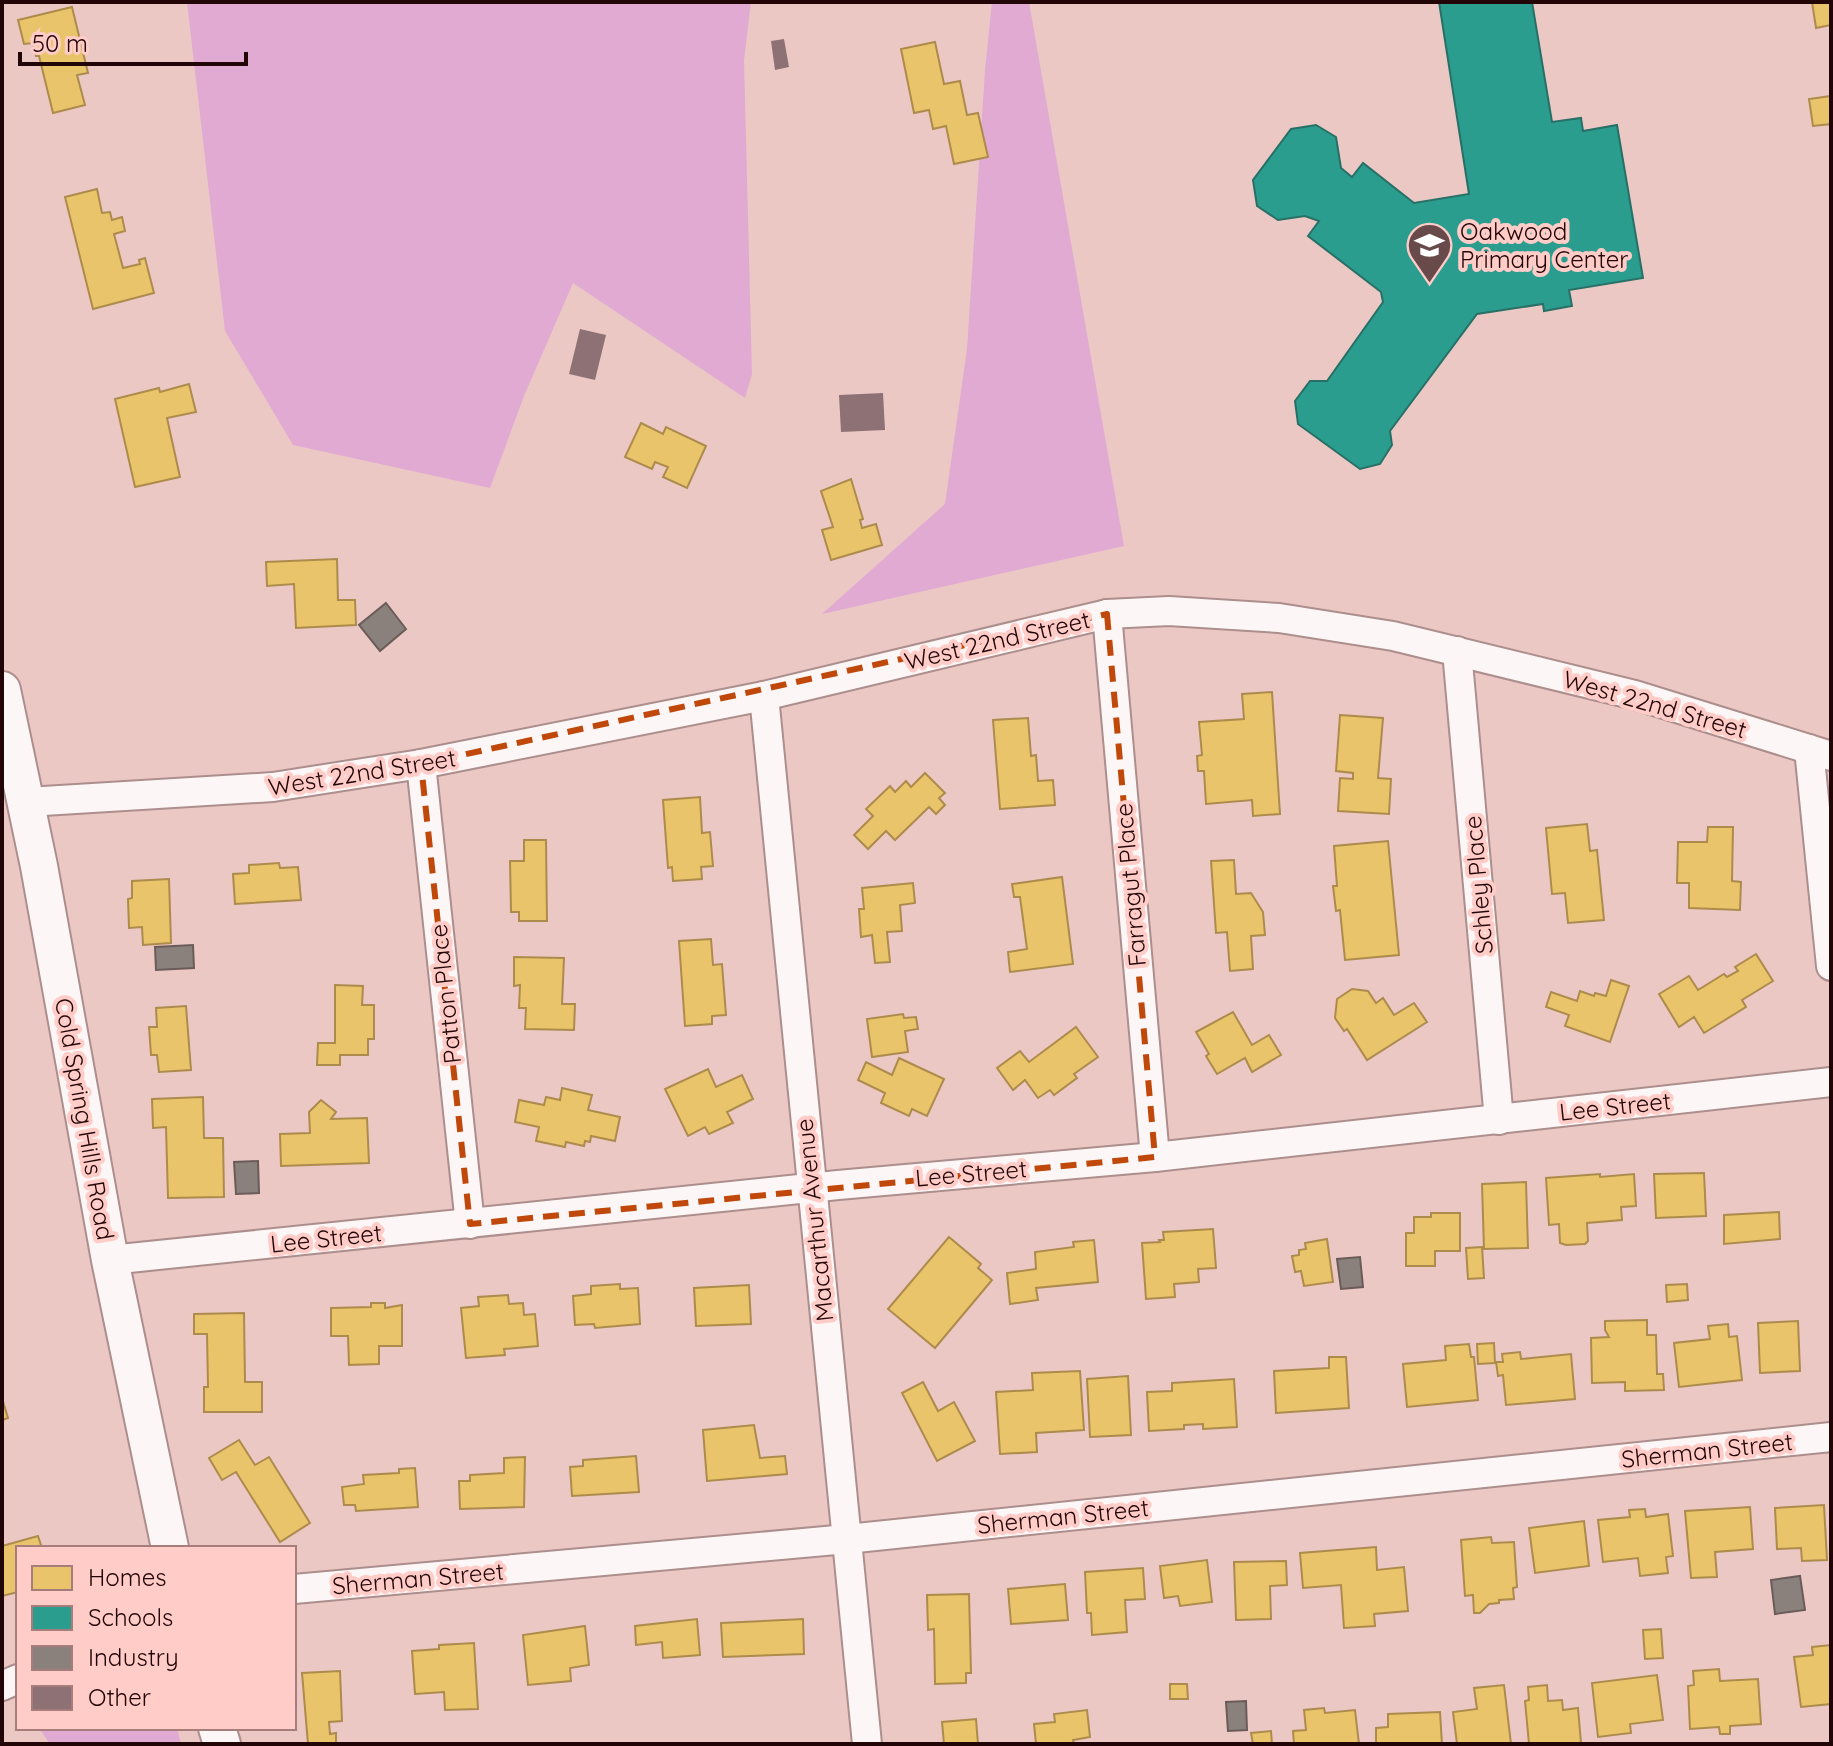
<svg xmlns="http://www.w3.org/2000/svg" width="1833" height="1746" font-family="Quicksand,sans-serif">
  <rect width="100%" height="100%" fill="#ecc8c5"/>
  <g fill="#e0aad3">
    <polygon points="187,2 751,2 744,60 752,374 745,398 573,283 524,396 490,488 293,445 225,331"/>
    <polygon points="992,2 1029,2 1124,546 822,614 945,504 967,349 985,70"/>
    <polygon points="39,1728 177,1728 181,1744 50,1744"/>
  </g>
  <g fill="#e9c46a" stroke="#ad8b4c" stroke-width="2">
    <polygon points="1812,2 1831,2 1831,25 1816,28"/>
    <polygon points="72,7 88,73 77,75 85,105 53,113 39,56 36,56 33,43 24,44 18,20"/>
    <polygon points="935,42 944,84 960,81 967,115 978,113 988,157 954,164 946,126 933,129 929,110 914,113 901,49"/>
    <polygon points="1831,96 1831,124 1813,126 1809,99"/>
    <polygon points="97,189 102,213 110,212 112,220 122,217 125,231 114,234 123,268 140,264 139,260 145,258 154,293 93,309 65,197"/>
    <polygon points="189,384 196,412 167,418 180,477 135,487 115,399 159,388 160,392"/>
    <polygon points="641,423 663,434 666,427 706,446 687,488 663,477 668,467 655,462 652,469 625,457"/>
    <polygon points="851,479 863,519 860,520 862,528 876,524 882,545 831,560 822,530 833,527 821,491"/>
    <polygon points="337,559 338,600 355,600 356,625 296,628 294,584 267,586 266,562"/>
    <polygon points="1272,692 1280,814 1253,816 1252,800 1206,804 1204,771 1198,771 1197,756 1202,755 1199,722 1244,719 1242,694"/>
    <polygon points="1340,715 1383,718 1378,778 1391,779 1389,814 1338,811 1340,778 1353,779 1353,773 1336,771"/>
    <polygon points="1028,718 1031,756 1036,755 1038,781 1053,780 1055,805 1000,809 993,720"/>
    <polygon points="925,773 945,793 939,798 945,805 936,814 929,807 895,840 886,831 868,849 854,835 873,816 866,809 890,786 895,792 906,781 911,787"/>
    <polygon points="700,797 702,833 710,832 713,866 701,867 702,879 673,881 672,867 668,868 663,800"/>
    <polygon points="1587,824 1590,851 1597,850 1604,920 1568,923 1565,893 1552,894 1546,828"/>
    <polygon points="1708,827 1733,827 1732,881 1741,882 1740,910 1689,908 1689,883 1677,883 1678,842 1707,842"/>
    <polygon points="524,840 546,840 547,921 519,921 519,912 511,912 510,861 524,861"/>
    <polygon points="1388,841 1399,955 1345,960 1340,910 1336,911 1333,886 1337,886 1334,846"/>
    <polygon points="1234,860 1236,894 1251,893 1263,912 1265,935 1251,936 1253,969 1230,971 1227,932 1216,933 1211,861"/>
    <polygon points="279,863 280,868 298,867 301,900 235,904 233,874 249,873 249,865"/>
    <polygon points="1062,877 1073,964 1010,972 1008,952 1027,949 1020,897 1014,897 1012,884"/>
    <polygon points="169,879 171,943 143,945 142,927 129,928 128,899 132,898 132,881"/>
    <polygon points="913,883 915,903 900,905 902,931 887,932 890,962 875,963 872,935 861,937 859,909 864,909 862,888"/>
    <polygon points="711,939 713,965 722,964 726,1015 712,1016 712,1024 685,1026 679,941"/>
    <polygon points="1756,954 1773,981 1742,1000 1746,1007 1704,1033 1694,1017 1679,1027 1659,994 1689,976 1698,990 1724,974 1727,977 1738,971 1735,967"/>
    <polygon points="514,957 564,958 562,1004 575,1004 574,1030 525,1029 526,1008 519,1008 520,985 514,986"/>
    <polygon points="1611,980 1629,986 1610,1042 1565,1026 1569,1015 1546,1007 1551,992 1577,1001 1580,991 1594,996 1595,993 1606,996"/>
    <polygon points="335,985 363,986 362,1005 374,1005 374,1039 368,1039 368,1055 340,1055 340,1065 317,1065 318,1043 335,1043"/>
    <polygon points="1352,989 1368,991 1376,1003 1383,998 1394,1015 1414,1003 1427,1022 1367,1060 1347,1029 1344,1031 1335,1018 1337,999"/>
    <polygon points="186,1006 191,1070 159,1072 157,1055 151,1055 149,1027 157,1027 156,1008"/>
    <polygon points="1233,1012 1252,1045 1269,1035 1281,1055 1252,1072 1245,1058 1217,1074 1206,1056 1209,1054 1196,1032"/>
    <polygon points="903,1014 904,1018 916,1017 918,1029 905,1031 908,1052 872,1057 867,1019"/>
    <polygon points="1076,1027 1098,1057 1074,1074 1077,1078 1054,1095 1050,1090 1038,1098 1025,1080 1013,1090 997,1068 1020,1051 1029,1062"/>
    <polygon points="899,1058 944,1079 927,1116 912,1109 909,1116 881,1103 885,1093 858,1080 866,1062 892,1075"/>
    <polygon points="708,1069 716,1087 742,1075 753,1099 727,1112 733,1123 709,1134 705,1127 688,1136 665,1089"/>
    <polygon points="562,1088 592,1095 588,1110 620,1117 615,1141 591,1136 590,1142 585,1141 584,1146 566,1142 565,1147 536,1141 539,1127 515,1122 519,1100 544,1105 546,1097 560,1100"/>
    <polygon points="203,1097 204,1138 223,1138 224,1197 168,1198 166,1127 153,1128 152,1099"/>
    <polygon points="321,1100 336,1112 331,1119 367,1118 369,1163 281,1166 280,1134 310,1133 309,1112"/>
    <polygon points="1704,1173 1706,1216 1656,1218 1654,1174"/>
    <polygon points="1600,1174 1600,1177 1634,1174 1636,1206 1621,1207 1622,1220 1587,1223 1588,1241 1585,1244 1566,1245 1560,1243 1559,1224 1549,1225 1546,1178"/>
    <polygon points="1526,1182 1528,1248 1484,1249 1482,1184"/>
    <polygon points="1779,1212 1780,1239 1724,1244 1724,1215"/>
    <polygon points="1431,1213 1460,1213 1460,1251 1435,1251 1435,1266 1406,1266 1406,1233 1414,1233 1414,1217 1431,1217"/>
    <polygon points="1213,1229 1216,1268 1198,1269 1199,1282 1174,1284 1175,1297 1146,1299 1142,1243 1160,1242 1159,1240 1164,1240 1163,1232"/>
    <polygon points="949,1237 981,1264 978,1268 992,1280 935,1348 888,1309"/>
    <polygon points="1327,1239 1333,1282 1304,1286 1301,1271 1295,1272 1292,1256 1299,1255 1299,1250 1306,1249 1305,1243"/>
    <polygon points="1094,1240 1098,1282 1036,1288 1038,1300 1010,1304 1007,1273 1036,1269 1035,1252 1074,1247 1073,1242"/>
    <polygon points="1482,1247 1484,1278 1468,1279 1466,1248"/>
    <polygon points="620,1284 620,1289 638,1288 640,1324 595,1328 594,1324 575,1325 573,1296 591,1294 591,1286"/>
    <polygon points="1687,1284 1688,1300 1667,1302 1666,1285"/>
    <polygon points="749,1285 751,1324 696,1326 694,1288"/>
    <polygon points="508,1295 509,1304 523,1303 524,1315 535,1314 538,1346 504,1349 505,1355 466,1358 461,1308 479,1306 478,1297"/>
    <polygon points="371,1303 385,1303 385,1308 402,1305 402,1346 379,1346 379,1364 349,1365 348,1336 331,1336 331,1308 371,1307"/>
    <polygon points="244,1313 245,1382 262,1382 262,1412 204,1412 204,1387 208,1387 207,1334 194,1334 194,1314"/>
    <polygon points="1647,1320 1647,1335 1656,1335 1657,1374 1663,1374 1664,1390 1625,1391 1625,1382 1592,1383 1591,1338 1609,1337 1605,1330 1605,1321"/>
    <polygon points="1798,1321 1800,1371 1760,1373 1758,1323"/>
    <polygon points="1728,1324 1729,1337 1737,1336 1742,1380 1679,1387 1674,1343 1710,1339 1708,1326"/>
    <polygon points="1494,1343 1495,1363 1478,1364 1477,1344"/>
    <polygon points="1469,1344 1471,1357 1474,1357 1478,1400 1407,1407 1403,1364 1446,1360 1445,1346"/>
    <polygon points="1520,1352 1521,1359 1571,1354 1575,1399 1506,1405 1503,1375 1498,1376 1496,1362 1503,1362 1502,1354"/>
    <polygon points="1329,1357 1346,1357 1349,1408 1276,1413 1274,1371 1329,1368"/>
    <polygon points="1080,1371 1084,1430 1036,1433 1037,1452 1000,1454 996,1392 1033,1390 1032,1373"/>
    <polygon points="1128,1376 1131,1435 1090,1437 1087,1379"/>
    <polygon points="1234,1379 1237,1427 1203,1429 1203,1424 1184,1425 1184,1429 1149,1431 1147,1392 1172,1391 1172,1383"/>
    <polygon points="923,1382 938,1411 954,1402 975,1441 937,1461 902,1393"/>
    <polygon points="2,1398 8,1418 2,1420"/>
    <polygon points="754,1425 760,1458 785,1456 787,1474 707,1481 703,1430"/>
    <polygon points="239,1440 255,1465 269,1457 310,1523 280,1542 236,1472 222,1480 209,1458"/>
    <polygon points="636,1456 639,1492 572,1496 570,1467 583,1466 583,1460"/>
    <polygon points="525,1457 524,1507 460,1509 459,1481 470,1481 470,1475 504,1473 504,1458"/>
    <polygon points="415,1468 418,1507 356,1511 355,1505 344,1505 342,1487 364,1484 363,1475 399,1473 399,1469"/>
    <polygon points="1824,1505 1827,1560 1802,1561 1801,1548 1777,1549 1775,1508"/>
    <polygon points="1750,1507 1753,1549 1715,1552 1717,1577 1691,1578 1685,1511"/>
    <polygon points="1645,1509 1646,1517 1668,1514 1673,1556 1666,1557 1668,1573 1640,1576 1638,1558 1603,1562 1598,1520 1630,1517 1629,1510"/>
    <polygon points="1584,1521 1589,1566 1535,1573 1529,1528"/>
    <polygon points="38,1536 42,1548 18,1548 18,1592 2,1596 2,1546"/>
    <polygon points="1491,1537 1492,1543 1514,1542 1517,1587 1513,1588 1514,1599 1499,1600 1499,1603 1489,1604 1480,1613 1474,1613 1473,1595 1465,1596 1461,1540"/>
    <polygon points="1376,1547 1377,1570 1404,1567 1408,1611 1374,1614 1375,1626 1344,1628 1341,1585 1303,1588 1300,1553"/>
    <polygon points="1207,1560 1212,1602 1180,1606 1178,1596 1164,1598 1160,1566"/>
    <polygon points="1286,1561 1287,1585 1270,1586 1271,1619 1236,1620 1234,1562"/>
    <polygon points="1143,1568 1145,1599 1125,1600 1127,1632 1092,1635 1091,1613 1087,1613 1085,1572"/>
    <polygon points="1065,1584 1068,1620 1011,1624 1008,1589"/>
    <polygon points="969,1594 971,1673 966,1673 966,1683 935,1684 934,1629 928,1630 927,1595"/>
    <polygon points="697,1619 700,1655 663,1658 662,1642 636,1645 635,1626"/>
    <polygon points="803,1619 804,1654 723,1657 721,1623"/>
    <polygon points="585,1626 589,1665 570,1668 571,1681 528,1685 523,1635"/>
    <polygon points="1661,1629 1663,1658 1645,1659 1643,1630"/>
    <polygon points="474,1643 478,1709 445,1710 444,1692 415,1694 412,1651 439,1649 439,1645"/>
    <polygon points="1831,1645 1831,1704 1801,1707 1794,1657 1813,1655 1812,1647"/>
    <polygon points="1719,1669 1720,1681 1758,1679 1761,1724 1730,1726 1730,1734 1720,1734 1719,1727 1690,1729 1688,1686 1694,1685 1693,1671"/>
    <polygon points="340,1671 342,1721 329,1722 330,1734 336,1733 336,1744 308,1744 302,1673"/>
    <polygon points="1657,1675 1663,1720 1630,1724 1631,1733 1598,1737 1592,1683"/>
    <polygon points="1170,1684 1187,1684 1188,1699 1170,1699"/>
    <polygon points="1504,1685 1511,1744 1457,1744 1453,1712 1477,1709 1474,1688"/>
    <polygon points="1547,1685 1548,1701 1562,1700 1563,1710 1578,1708 1581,1743 1529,1744 1525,1701 1529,1700 1528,1687"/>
    <polygon points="1324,1708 1325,1713 1355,1710 1359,1744 1294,1744 1293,1731 1306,1730 1304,1710"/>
    <polygon points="1087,1710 1090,1737 1073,1740 1074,1744 1036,1744 1034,1724 1055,1722 1054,1714"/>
    <polygon points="1440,1712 1442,1744 1376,1744 1376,1728 1388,1727 1388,1714"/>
    <polygon points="976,1719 978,1744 944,1744 942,1722"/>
    <polygon points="1271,1731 1272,1744 1278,1744 1251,1744 1253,1744 1251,1733"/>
  </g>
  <polygon fill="#2a9d8f" stroke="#287066" stroke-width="2" points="1439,2 1532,2 1552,122 1581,118 1583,131 1617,125 1643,278 1569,290 1572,306 1544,311 1543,304 1477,314 1390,431 1392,445 1380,464 1360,469 1298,424 1295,401 1310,381 1327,381 1383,302 1381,292 1308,236 1319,221 1305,216 1278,220 1257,206 1253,180 1291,129 1316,125 1336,137 1341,168 1352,177 1363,163 1414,203 1469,194"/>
  <g fill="#8a817c" stroke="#6b5c59" stroke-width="2">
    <polygon points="386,603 406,629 380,651 359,625"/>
    <polygon points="193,945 194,968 156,970 155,947"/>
    <polygon points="258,1161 259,1193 236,1194 234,1162"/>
    <polygon points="1360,1257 1363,1287 1341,1289 1337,1259"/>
    <polygon points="1800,1576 1805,1610 1775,1614 1771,1580"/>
    <polygon points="1246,1701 1247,1730 1228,1731 1226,1702"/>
  </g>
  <g fill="#8d7174">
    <polygon points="784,39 789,67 775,70 771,41"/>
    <polygon points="580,329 606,335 595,380 569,374"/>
    <polygon points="883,393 885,430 841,432 839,395"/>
  </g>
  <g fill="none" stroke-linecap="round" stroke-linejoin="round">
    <defs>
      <g id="minor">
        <polyline points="1107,614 1155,1157"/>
        <polyline points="1457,651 1499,1120"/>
        <polyline points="764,696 867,1744"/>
        <polyline points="1809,749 1831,966"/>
        <polyline points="421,764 470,1224"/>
        <polyline points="27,802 273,787 421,764 764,696 1107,614 1169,611 1279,618 1393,636 1635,695 1831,756"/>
        <polyline points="110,1260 838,1185 1155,1157 1831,1082"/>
        <polyline points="294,1589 847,1539 1831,1437"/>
        <polyline points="2,1686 18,1679"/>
      </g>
      <g id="tertiary">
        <polyline points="2,690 39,866 110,1260 170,1548"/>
        <polyline points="217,1728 222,1744"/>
      </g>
    </defs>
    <use href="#minor" stroke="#ac8e8d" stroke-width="32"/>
    <use href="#tertiary" stroke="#ac8e8d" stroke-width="40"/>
    <use href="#minor" stroke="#fcf7f6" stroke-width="28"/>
    <use href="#tertiary" stroke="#fcf7f6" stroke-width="36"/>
  </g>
  <path fill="none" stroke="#c0480b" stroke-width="6" stroke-dasharray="16 10" stroke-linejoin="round" d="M1107,614l48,543 -685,67 -49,-460z"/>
  <defs>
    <symbol id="school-pin" viewBox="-11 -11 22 30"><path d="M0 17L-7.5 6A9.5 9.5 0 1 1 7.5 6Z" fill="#694a4a" stroke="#ffccc8"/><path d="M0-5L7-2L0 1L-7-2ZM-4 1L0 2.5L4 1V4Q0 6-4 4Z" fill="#fff"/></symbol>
  </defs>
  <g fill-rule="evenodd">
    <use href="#school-pin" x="1404" y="220" width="51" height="69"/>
  </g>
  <g text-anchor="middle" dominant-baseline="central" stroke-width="8" stroke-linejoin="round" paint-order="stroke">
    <g font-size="24" fill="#220607" stroke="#ffccc8" text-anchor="start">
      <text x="1460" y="231">Oakwood<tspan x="1460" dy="28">Primary Center</tspan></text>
    </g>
    <g font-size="24" fill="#220607" stroke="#ffccc8">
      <text transform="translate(997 640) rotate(-13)">West 22nd Street</text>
      <text transform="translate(1655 704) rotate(16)">West 22nd Street</text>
      <text transform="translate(362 772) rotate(-9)">West 22nd Street</text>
      <text transform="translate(1130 885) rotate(-95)">Farragut Place</text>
      <text transform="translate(1478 885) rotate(-95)">Schley Place</text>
      <text transform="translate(445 994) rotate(-96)">Patton Place</text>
      <text transform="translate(1615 1106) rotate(-6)">Lee Street</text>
      <text transform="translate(85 1119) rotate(80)">Cold Spring Hills Road</text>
      <text transform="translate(971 1173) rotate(-5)">Lee Street</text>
      <text transform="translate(814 1220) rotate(-96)">Macarthur Avenue</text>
      <text transform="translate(326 1238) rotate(-6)">Lee Street</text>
      <text transform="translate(1707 1450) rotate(-6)">Sherman Street</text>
      <text transform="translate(1063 1516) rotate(-6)">Sherman Street</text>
      <text transform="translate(418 1578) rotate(-5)">Sherman Street</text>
    </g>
  </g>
  <rect width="1833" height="1746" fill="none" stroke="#220607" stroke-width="8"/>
  <rect x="16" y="1546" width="280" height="184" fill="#ffccc8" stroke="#a77d7b" stroke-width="2"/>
  <rect x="32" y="1566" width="40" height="24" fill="#e9c46a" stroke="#a77d7b" stroke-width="2"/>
  <text x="88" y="1586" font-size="24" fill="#220607">Homes</text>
  <rect x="32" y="1606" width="40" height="24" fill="#2a9d8f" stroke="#a77d7b" stroke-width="2"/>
  <text x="88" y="1626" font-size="24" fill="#220607">Schools</text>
  <rect x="32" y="1646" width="40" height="24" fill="#8a817c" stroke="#a77d7b" stroke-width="2"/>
  <text x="88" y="1666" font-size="24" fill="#220607">Industry</text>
  <rect x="32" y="1686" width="40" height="24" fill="#8d7174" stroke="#a77d7b" stroke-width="2"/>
  <text x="88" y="1706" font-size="24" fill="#220607">Other</text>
  <path d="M20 52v12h226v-12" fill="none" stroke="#220607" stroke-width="4"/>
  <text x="32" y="52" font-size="24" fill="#220607" stroke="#ffccc8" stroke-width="6" paint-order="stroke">50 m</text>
</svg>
